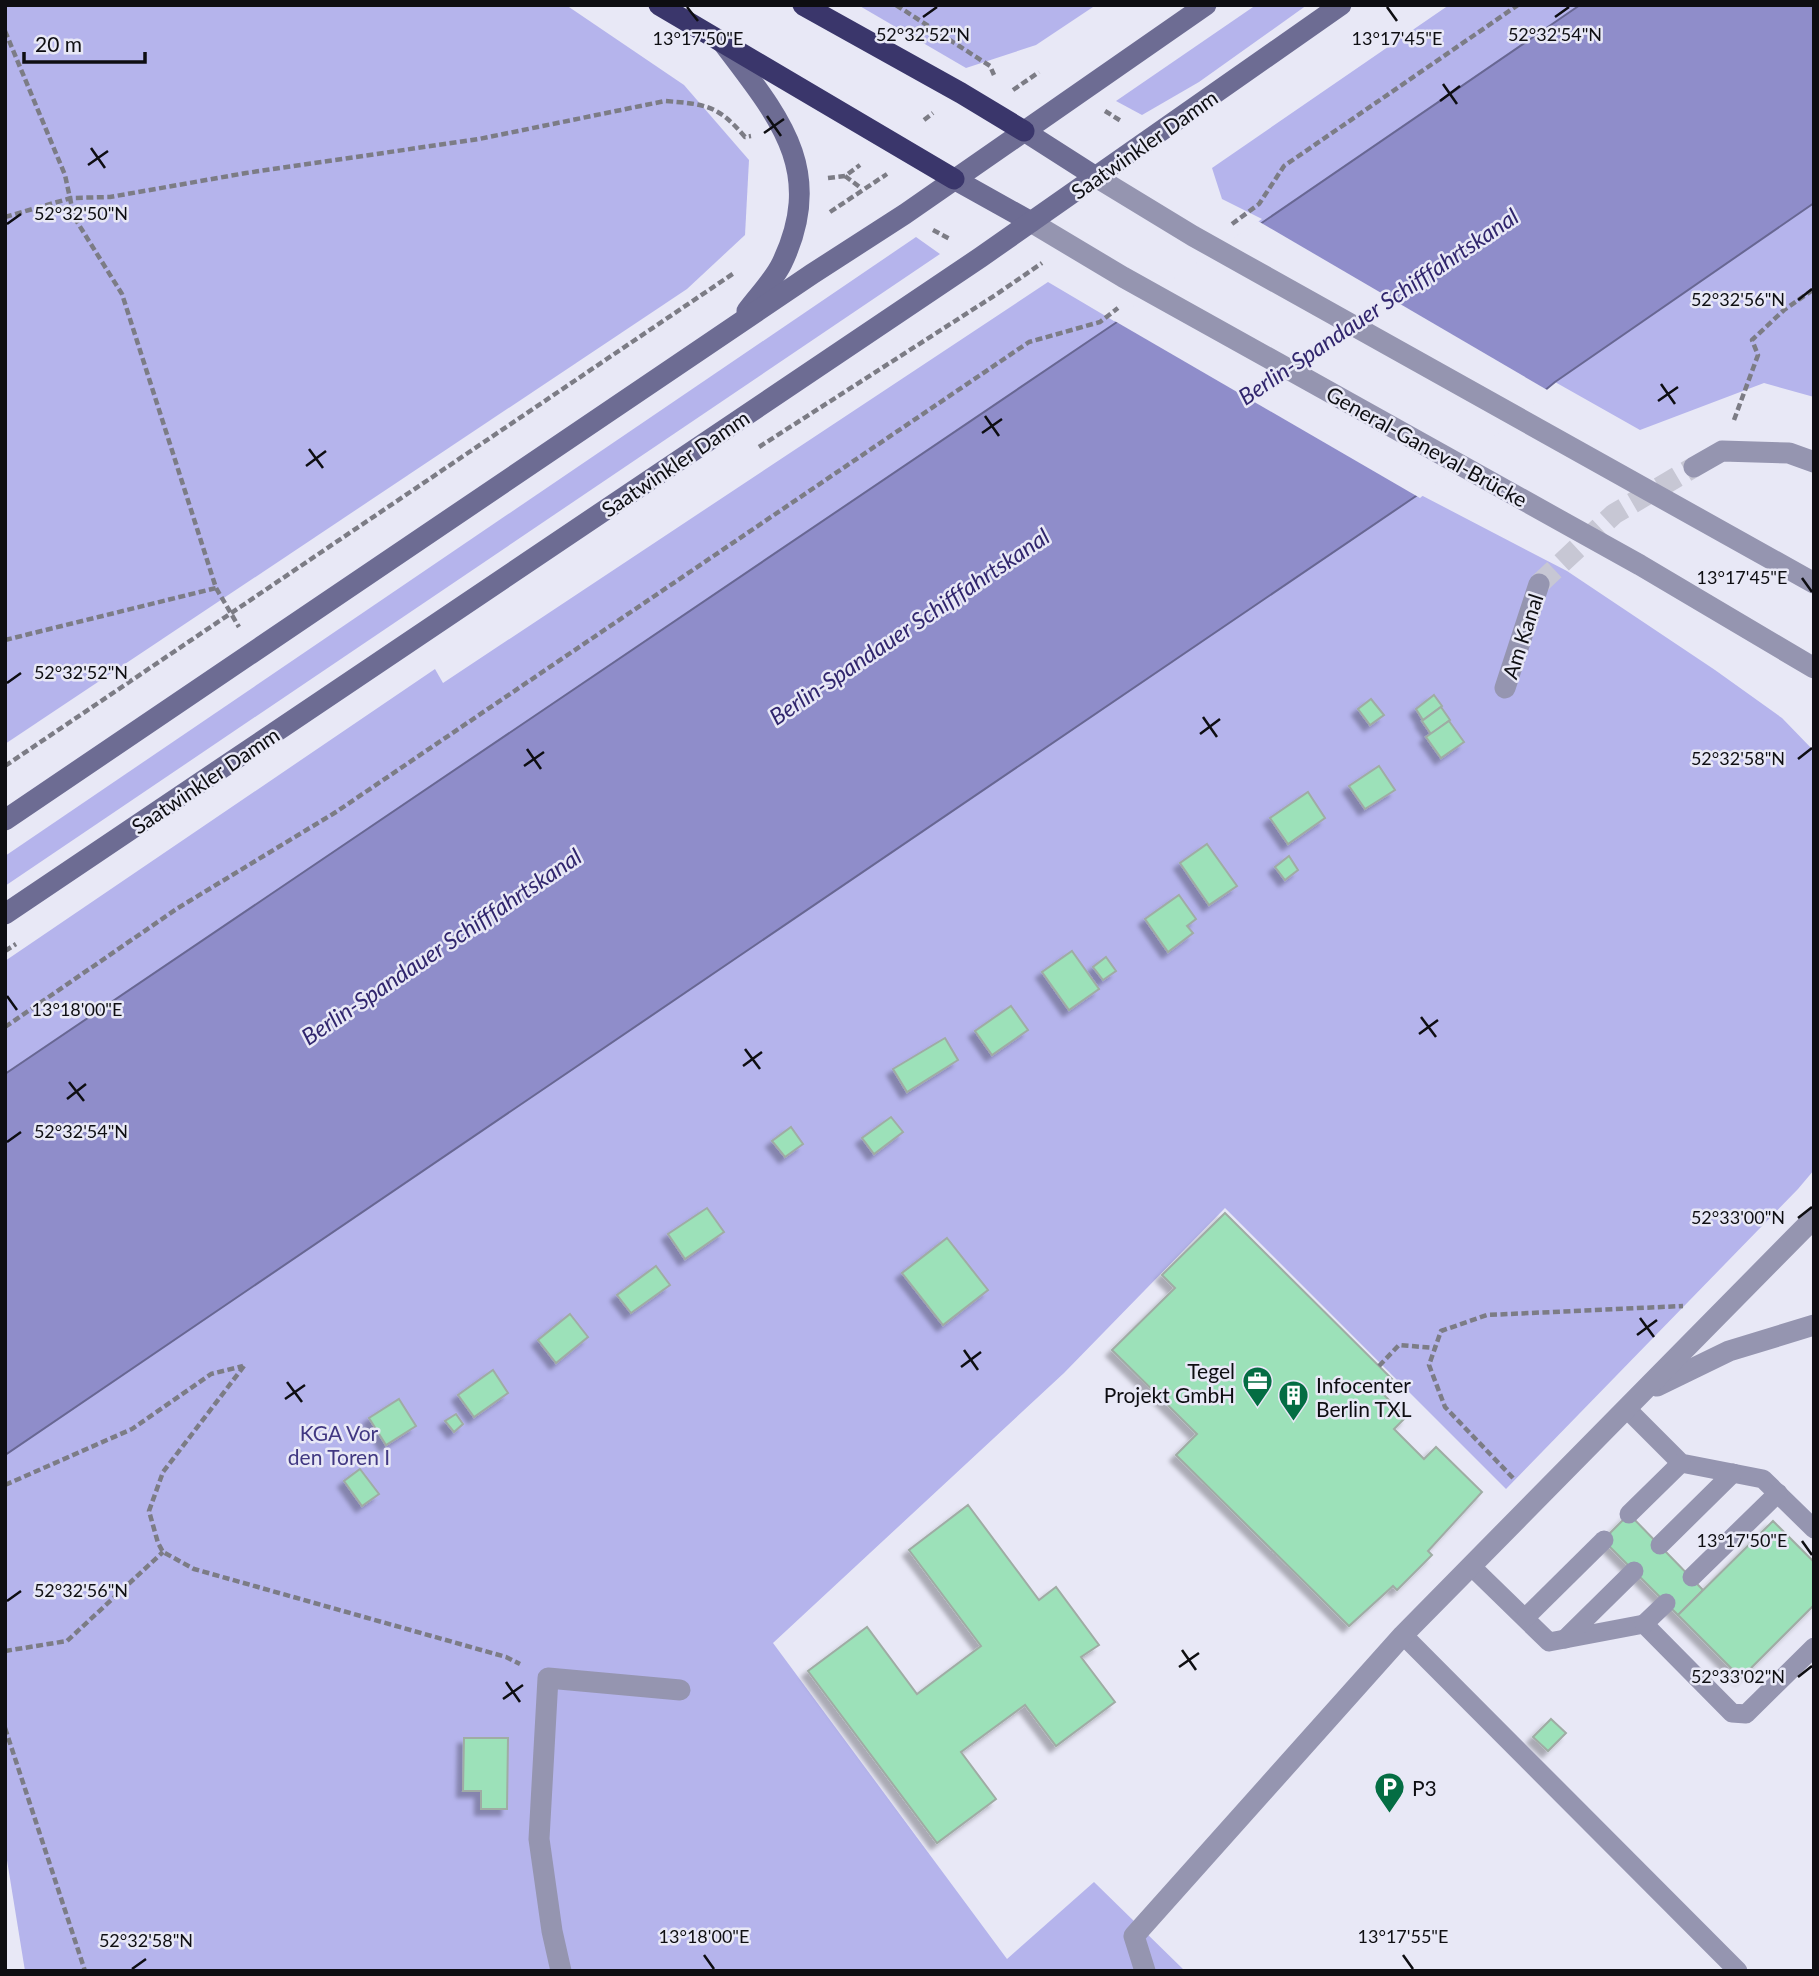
<svg xmlns="http://www.w3.org/2000/svg" width="1819" height="1976" font-family="Lato,sans-serif">
  <defs>
    <filter id="shadow"><feDropShadow dx="-6" dy="6" stdDeviation="2" flood-color="#0004"/></filter>
  </defs>
  <rect width="100%" height="100%" fill="#e8e8f6"/>
  <g fill="#b5b4ec">
    <polygon points="5,5 566,5 684,85 749,160 745,235 687,289 5,744"/>
    <polygon points="858,5 1096,5 1036,45 966,68"/>
    <polygon points="1256,5 1307,5 1199,82 1142,115 1116,101"/>
    <polygon points="1449,5 1580,5 1117,322 5,1074 5,961 435,669 443,683 1048,282 1114,321 1262,219 1222,199 1212,168"/>
    <polygon points="1814,203 1814,397 1764,383 1640,430 1555,382"/>
    <polygon points="916,237 940,254 5,886 5,856"/>
    <polygon points="1419,494 1567,571 1715,670 1782,718 1814,751 1814,1170 1798,1189 1506,1489 1225,1208 1064,1373 773,1643 1007,1959 1094,1882 1185,1971 25,1971 5,1848 5,1455"/>
  </g>
  <polygon fill="#8f8dca" stroke="#686793" stroke-width="2" points="1580,5 1814,5 1814,203 1555,382 1419,494 5,1455 5,1074 1117,322"/>
  <polygon fill="#e8e8f6" points="1258,221 1549,391 1420,498 1113,320"/>
  <g fill="#9ce1b9" stroke="#9faca4" stroke-width="2" filter="url(#shadow)">
    <polygon points="1434,695 1442,706 1423,720 1416,709"/>
    <polygon points="1371,699 1384,715 1370,725 1358,709"/>
    <polygon points="1441,707 1450,720 1431,734 1422,721"/>
    <polygon points="1449,721 1464,742 1441,758 1426,737"/>
    <polygon points="1379,766 1395,790 1365,809 1349,786"/>
    <polygon points="1308,792 1325,818 1288,844 1270,818"/>
    <polygon points="1207,844 1237,886 1209,905 1180,863"/>
    <polygon points="1289,856 1298,870 1285,880 1275,867"/>
    <polygon points="1179,895 1196,919 1187,926 1193,933 1168,952 1145,919"/>
    <polygon points="1072,951 1099,989 1069,1010 1042,972"/>
    <polygon points="1106,957 1116,971 1103,980 1093,967"/>
    <polygon points="1011,1006 1028,1030 992,1055 975,1031"/>
    <polygon points="945,1038 958,1060 907,1092 893,1069"/>
    <polygon points="891,1117 903,1132 874,1154 862,1138"/>
    <polygon points="791,1127 803,1144 785,1157 772,1141"/>
    <polygon points="707,1208 724,1232 685,1259 668,1234"/>
    <polygon points="1225,1213 1392,1379 1380,1391 1406,1417 1394,1429 1424,1459 1436,1447 1482,1492 1428,1551 1432,1555 1397,1590 1393,1586 1349,1626 1176,1455 1197,1434 1112,1350 1175,1288 1162,1275"/>
    <polygon points="947,1238 988,1290 943,1325 902,1273"/>
    <polygon points="656,1266 670,1285 631,1313 617,1295"/>
    <polygon points="570,1314 588,1337 556,1363 538,1340"/>
    <polygon points="493,1370 508,1393 474,1417 458,1395"/>
    <polygon points="399,1399 416,1426 386,1445 369,1418"/>
    <polygon points="456,1414 463,1424 454,1432 445,1421"/>
    <polygon points="360,1469 379,1494 362,1506 344,1481"/>
    <polygon points="968,1505 1039,1600 1056,1587 1099,1645 1081,1657 1115,1702 1056,1746 1025,1705 961,1752 996,1799 937,1843 808,1671 867,1627 917,1694 981,1646 909,1550"/>
    <polygon points="1629,1514 1703,1590 1678,1615 1603,1540"/>
    <polygon points="1773,1521 1814,1562 1814,1605 1741,1678 1678,1615"/>
    <polygon points="1551,1719 1566,1733 1548,1751 1533,1737"/>
    <polygon points="464,1738 508,1738 507,1809 481,1809 481,1791 463,1791"/>
  </g>
  <g fill="none" stroke-linecap="round" stroke-linejoin="round">
    <polyline stroke="#c7c7d4" stroke-width="21" stroke-dasharray="21 10" stroke-linecap="butt" points="1539,584 1614,514 1694,467"/>
    <g stroke="#7c7c85" stroke-width="4.5" stroke-dasharray="7 3.5" stroke-linecap="butt">
      <polyline points="896,5 990,66 994,75"/>
      <polyline points="5,31 65,175 74,217 122,294 216,588 239,627"/>
      <polyline points="1013,90 1039,72"/>
      <polyline points="1105,111 1121,121"/>
      <polyline points="924,120 933,113"/>
      <polyline points="845,176 861,188"/>
      <polyline points="828,178 845,176 860,165"/>
      <polyline points="830,212 887,174"/>
      <path d="M5,217l66,-19 39,-1 136,-24 233,-34 186,-38c40,3 53,4 80,36l6,-1"/>
      <polyline points="1232,224 1259,204 1284,166 1518,5"/>
      <polyline points="933,230 950,239"/>
      <polyline points="1734,420 1758,355 1752,340 1784,310 1814,289"/>
      <polyline points="759,447 997,294 1042,263"/>
      <polyline points="5,640 216,588"/>
      <polyline points="5,766 734,273"/>
      <polyline points="5,951 16,944"/>
      <polyline points="5,1027 178,908 336,812 1029,342 1100,322 1118,308"/>
      <polyline points="244,1366 163,1472 149,1511 158,1543 163,1552 194,1569 506,1657 520,1664"/>
      <polyline points="1379,1366 1399,1345 1435,1348"/>
      <polyline points="1513,1478 1445,1407 1429,1365 1441,1331 1487,1315 1683,1306"/>
      <polyline points="5,1485 132,1429 211,1374 243,1366"/>
      <polyline points="5,1651 67,1641 163,1552"/>
      <polyline points="5,1728 85,1971"/>
    </g>
    <g stroke="#9595b0" stroke-width="19">
      <polyline points="1627,1409 1681,1463 1763,1479 1814,1529"/>
      <polyline points="1629,1514 1681,1463"/>
      <polyline points="1660,1545 1733,1473"/>
      <polyline points="1471,1566 1549,1642 1644,1624 1732,1713 1746,1714 1814,1647"/>
      <polyline points="1692,1577 1778,1493"/>
      <polyline points="1525,1618 1604,1540"/>
      <polyline points="1644,1624 1666,1603"/>
      <polyline points="1403,1635 1738,1971"/>
      <polyline points="1565,1639 1634,1571"/>
    </g>
    <g stroke="#9595b0" stroke-width="21">
      <polyline points="1096,177 1193,236 1814,583"/>
      <polyline points="1031,222 1123,277 1640,565 1814,668"/>
      <polyline points="1694,467 1722,451 1789,453 1814,462"/>
      <polyline points="1505,688 1539,584"/>
      <polyline points="1657,1386 1729,1351 1814,1325"/>
      <polyline points="561,1971 552,1931 539,1839 548,1678 680,1690"/>
      <polyline points="1145,1971 1134,1936 1403,1635 1814,1218"/>
    </g>
    <g stroke="#6d6c93" stroke-width="21">
      <path d="M723,43c54,72 104,126 59,220 -8,17 -24,33 -35,48"/>
      <polyline points="1024,131 1096,177"/>
      <polyline points="954,179 1031,222"/>
      <polyline points="5,820 812,274 905,214 1206,5"/>
      <polyline points="5,914 981,257 1341,5"/>
    </g>
    <g stroke="#3a366b" stroke-width="21">
      <polyline points="659,5 954,179"/>
      <polyline points="803,5 961,93 1024,131"/>
    </g>
  </g>
  <path fill="none" stroke="#0e0e12" stroke-width="2.5" d="M687,7l11,14M1387,7l10,14M923,17l14,-10M1555,17l14,-10M1443,84l14,20M1440,101l20,-15M767,116l14,20M764,133l20,-14M91,148l14,20M88,165l20,-14M7,224l14,-10M1798,300l14,-11M1661,384l14,20M1658,401l20,-14M985,416l14,20M982,433l20,-14M309,449l14,19M306,466l20,-15M1802,578l10,14M7,683l14,-10M1203,717l14,20M1200,734l20,-15M527,749l14,20M1798,759l14,-11M524,766l20,-14M7,996l10,14M1421,1017l15,20M1419,1034l19,-14M745,1049l15,20M743,1066l19,-14M69,1082l15,19M67,1099l19,-15M7,1142l14,-10M1798,1218l14,-11M1640,1318l14,19M1637,1335l20,-15M964,1350l14,20M961,1367l20,-15M287,1382l15,20M285,1399l20,-14M1802,1541l10,14M7,1601l14,-10M1182,1650l14,20M1179,1667l20,-14M1798,1677l14,-11M506,1682l14,20M503,1699l20,-14M704,1955l10,14M1403,1955l10,14M132,1969l14,-10"/>
  <defs>
    <symbol id="office-pin" viewBox="-11 -11 22 30"><path d="M0 17L-7.5 6A9.5 9.5 0 1 1 7.5 6Z" fill="#046d43" stroke="#e8e8f6"/><path d="M-6-3h4V-5.5h4V-3h4V5H-6ZM-1-4.5V-3h2v-1.5ZM-6 0V1H6V0Z" fill="#fff"/></symbol>
    <symbol id="building-pin" viewBox="-11 -11 22 30"><path d="M0 17L-7.5 6A9.5 9.5 0 1 1 7.5 6Z" fill="#046d43" stroke="#e8e8f6"/><path d="M-4-6H4V6H1V3H-1V6H-4ZM-2.5-4.3h1.7v1.8h-1.7ZM.8-4.3h1.7v1.8H.8ZM-2.5-1h1.7V.8h-1.7ZM.8-1h1.7V.8H.8Z" fill="#fff"/></symbol>
    <symbol id="parking-pin" viewBox="-11 -11 22 30"><path d="M0 17L-7.5 6A9.5 9.5 0 1 1 7.5 6Z" fill="#046d43" stroke="#e8e8f6"/><path d="M-3.5-5.5H1a3.5 3.5 0 0 1 0 7H-1V5.5H-3.5ZM-1-3.4V-.6H.8a1.4 1.4 0 0 0 0-2.8Z" fill="#fff"/></symbol>
  </defs>
  <g fill-rule="evenodd">
    <use href="#office-pin" x="1240" y="1364" width="35" height="47"/>
    <use href="#building-pin" x="1276" y="1378" width="35" height="47"/>
    <use href="#parking-pin" x="1372" y="1770" width="35" height="47"/>
  </g>
  <g text-anchor="middle" dominant-baseline="central" stroke-width="5" stroke-linejoin="round" paint-order="stroke">
    <g font-size="21" fill="#0e0e12" stroke="#e8e8f6">
      <text transform="translate(1144 144) rotate(-35)">Saatwinkler Damm</text>
      <text transform="translate(1427 446) rotate(29)">General-Ganeval-Brücke</text>
      <text transform="translate(675 463) rotate(-34)">Saatwinkler Damm</text>
      <text transform="translate(1522 636) rotate(-72)">Am Kanal</text>
      <text transform="translate(205 780) rotate(-34)">Saatwinkler Damm</text>
    </g>
    <g font-size="21" fill="#0e0e12" stroke="#e8e8f6" text-anchor="start">
      <text x="1235" y="1370" text-anchor="end">Tegel<tspan x="1235" dy="24">Projekt GmbH</tspan></text>
      <text x="1316" y="1384">Infocenter<tspan x="1316" dy="24">Berlin TXL</tspan></text>
      <text x="1412" y="1787">P3</text>
    </g>
    <g font-size="21" fill="#413882" stroke="#e8e8f6">
      <text x="339" y="1432">KGA Vor<tspan x="339" dy="24">den Toren I</tspan></text>
    </g>
    <g font-size="23" font-style="italic" fill="#30256d" stroke="#e8e8f6">
      <text transform="translate(1378 306) rotate(-34)">Berlin-Spandauer Schifffahrtskanal</text>
      <text transform="translate(909 626) rotate(-34)">Berlin-Spandauer Schifffahrtskanal</text>
      <text transform="translate(441 946) rotate(-34)">Berlin-Spandauer Schifffahrtskanal</text>
    </g>
  </g>
  <g font-size="18" text-anchor="middle" fill="#0e0e12" stroke="#e8e8f6" stroke-width="5" stroke-linejoin="round" paint-order="stroke">
    <text x="923" y="41">52°32'52"N</text>
    <text x="1555" y="41">52°32'54"N</text>
    <text x="698" y="45">13°17'50"E</text>
    <text x="1397" y="45">13°17'45"E</text>
    <text x="81" y="220">52°32'50"N</text>
    <text x="1738" y="306">52°32'56"N</text>
    <text x="1742" y="584">13°17'45"E</text>
    <text x="81" y="679">52°32'52"N</text>
    <text x="1738" y="765">52°32'58"N</text>
    <text x="77" y="1016">13°18'00"E</text>
    <text x="81" y="1138">52°32'54"N</text>
    <text x="1738" y="1224">52°33'00"N</text>
    <text x="1742" y="1547">13°17'50"E</text>
    <text x="81" y="1597">52°32'56"N</text>
    <text x="1738" y="1683">52°33'02"N</text>
    <text x="704" y="1943">13°18'00"E</text>
    <text x="1403" y="1943">13°17'55"E</text>
    <text x="146" y="1947">52°32'58"N</text>
  </g>
  <rect width="1819" height="1976" fill="none" stroke="#0e0e12" stroke-width="14"/>
  <path d="M24 52v10h121v-10" fill="none" stroke="#0e0e12" stroke-width="3.5"/>
  <text x="35" y="52" font-size="21" fill="#0e0e12" stroke="#e8e8f6" stroke-width="5" paint-order="stroke">20 m</text>
</svg>
